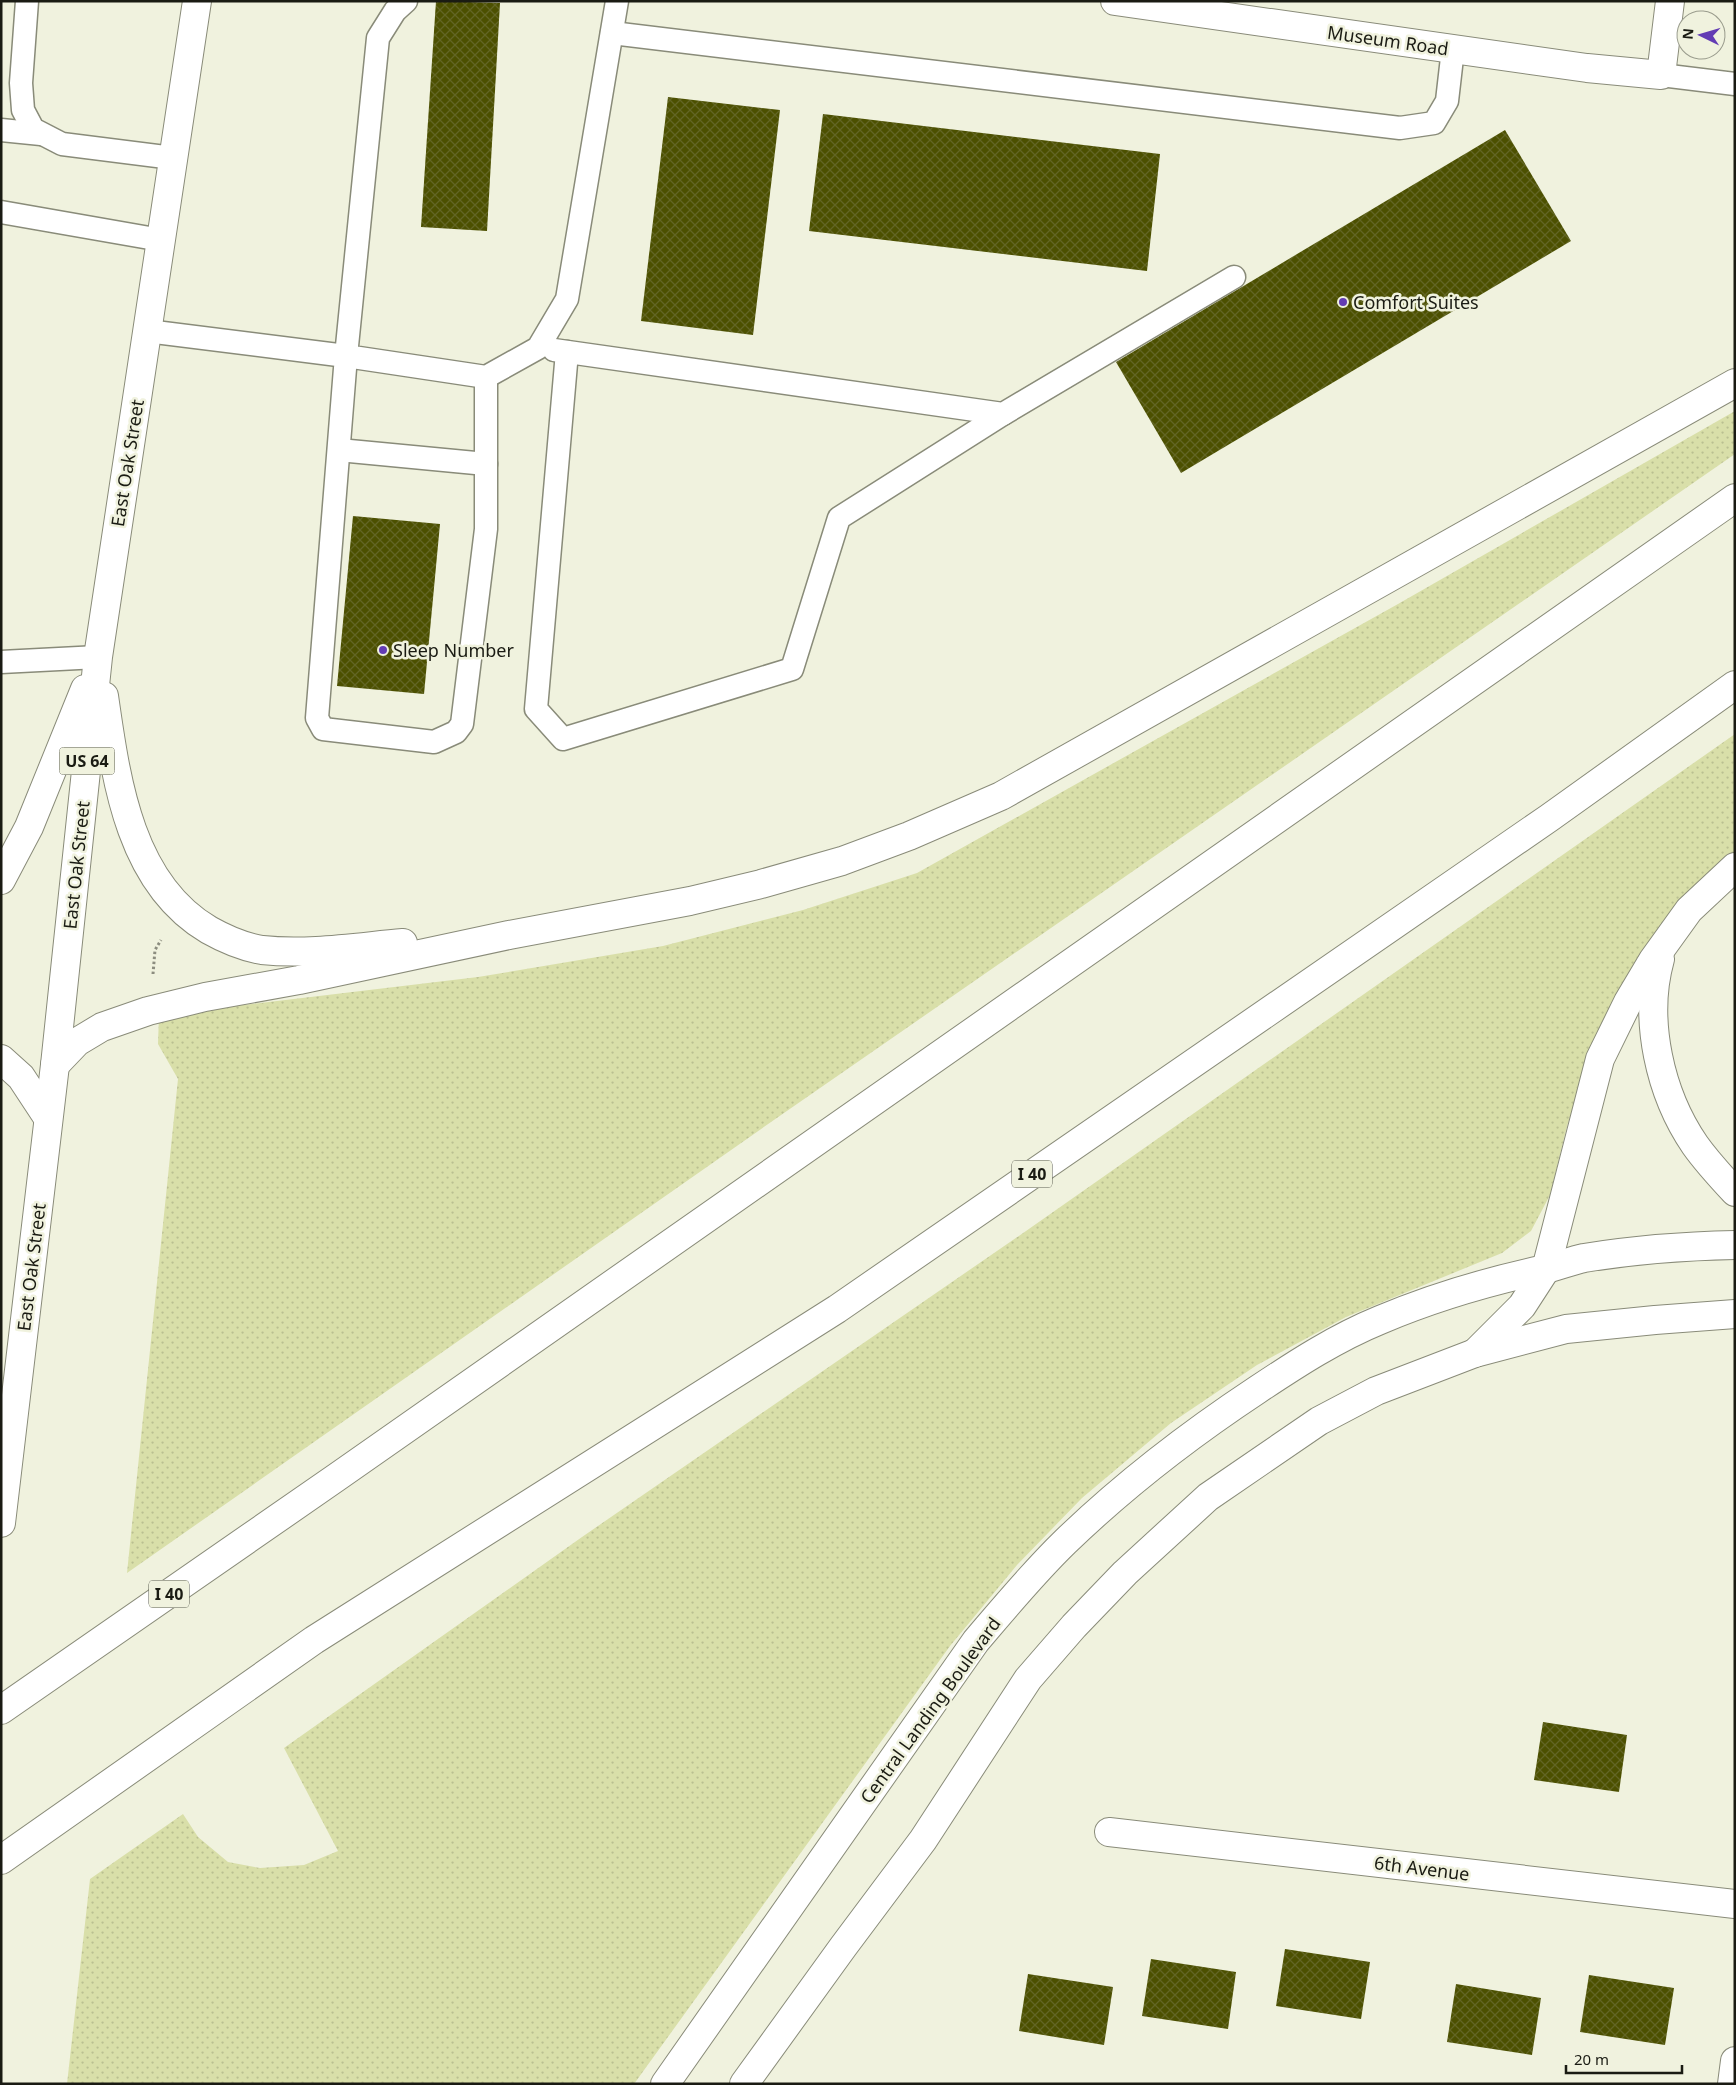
<svg xmlns="http://www.w3.org/2000/svg" width="1736" height="2085" font-family="'Noto Sans',sans-serif">
  <defs>
    <pattern id="grass-dots" width="8" height="8" patternUnits="userSpaceOnUse" patternTransform="scale(1.25)"><rect width="8" height="8" fill="#d9dfa9"/><path d="M2 2h.1M6 6h.1" fill="none" stroke="#babf91" stroke-width="1.8" stroke-linecap="round"/></pattern>
    <pattern id="building-cross-hatch" width="8" height="8" patternUnits="userSpaceOnUse" patternTransform="scale(1.25)"><rect width="8" height="8" fill="#4c5000"/><path d="M0 0l8 8M0 8l8-8" fill="none" stroke="#626525"/></pattern>
  </defs>
  <rect width="100%" height="100%" fill="#f0f2de"/>
  <g fill="url(#grass-dots)">
    <polygon points="1735,411 1735,454 771,1122 127,1573 178,1079 158,1044 159,1015 478,977 663,946 803,910 917,873 1398,604"/>
    <polygon points="1735,734 1735,852 1671,910 1629,976 1589,1057 1567,1126 1550,1195 1531,1231 1502,1253 1346,1317 1257,1365 1171,1423 1082,1498 1017,1565 950,1646 634,2084 67,2084 90,1879 183,1814 198,1837 228,1862 260,1868 304,1865 338,1851 284,1748 582,1537 1026,1231"/>
  </g>
  <g fill="url(#building-cross-hatch)">
    <polygon points="436,1 500,3 487,231 421,227"/>
    <polygon points="668,97 780,110 753,335 641,321"/>
    <polygon points="823,114 1160,154 1147,271 809,231"/>
    <polygon points="1505,130 1571,241 1181,473 1116,362"/>
    <polygon points="353,516 440,524 424,694 337,686"/>
    <polygon points="1543,1722 1627,1735 1619,1792 1534,1780"/>
    <polygon points="1285,1949 1370,1962 1361,2019 1276,2006"/>
    <polygon points="1151,1959 1236,1972 1228,2029 1142,2016"/>
    <polygon points="1028,1974 1113,1987 1104,2045 1019,2031"/>
    <polygon points="1589,1975 1674,1988 1665,2045 1580,2032"/>
    <polygon points="1456,1984 1541,1998 1532,2055 1447,2042"/>
  </g>
  <g fill="none" stroke-linecap="round" stroke-linejoin="round">
    <defs>
      <g id="lane">
        <polyline points="27,1 21,83 23,110 33,129 62,144 173,158"/>
        <polyline points="406,1 395,11 378,38 346,356 486,377 538,348 567,299 617,1"/>
        <polyline points="612,33 1400,128 1434,123 1447,101 1453,49"/>
        <polyline points="1661,75 1735,84"/>
        <polyline points="1,130 41,134"/>
        <polyline points="1,212 161,240"/>
        <polyline points="147,331 346,356 317,718 323,729 434,742 456,732 462,724 486,529 486,377"/>
        <polyline points="554,350 1003,414 1234,277"/>
        <polyline points="567,352 536,709 563,739 792,669 839,518 1003,414"/>
        <polyline points="339,450 486,464"/>
        <polyline points="1,662 98,657"/>
      </g>
      <g id="street">
        <polyline points="1115,1 1587,68 1661,75 1670,1"/>
        <polyline points="1109,1832 1735,1904"/>
        <polyline points="1732,2084 1735,2061"/>
      </g>
      <g id="secondary">
        <path d="M665,2084l311,-443c29,-34 57,-68 89,-99 59,-57 124,-107 192,-152 39,-26 79,-52 123,-70 52,-22 106,-38 161,-50 15,-3 29,-9 43,-12 49,-8 101,-12 151,-13"/>
        <polyline points="744,2084 843,1947 923,1840 1028,1679 1074,1626 1125,1573 1208,1497 1319,1421 1376,1391 1475,1353 1566,1329 1655,1320 1735,1314"/>
      </g>
      <g id="highway">
        <path d="M104,696c12,83 25,187 105,234 16,9 35,17 53,20 46,5 95,-3 141,-7"/>
        <polyline points="1,880 29,827 85,689"/>
        <path d="M1660,959c-17,61 0,135 35,186 12,17 26,32 40,47"/>
        <polyline points="1,1059 21,1077 48,1118"/>
        <polyline points="55,1065 77,1042 102,1027 148,1011 205,997 299,980 509,935 690,901 761,884 842,861 909,836 1001,796 1735,383"/>
        <polyline points="1475,1353 1522,1306 1546,1269 1600,1059 1628,1002 1653,960 1689,910 1735,867"/>
        <polyline points="1,1523 55,1065 98,657 197,1"/>
        <polyline points="1,1710 337,1477 1735,498"/>
        <polyline points="1,1860 314,1640 837,1309 1549,818 1735,685"/>
      </g>
    </defs>
    <use href="#lane" stroke="#898b79" stroke-width="25"/>
    <use href="#street" stroke="#898b79" stroke-width="30"/>
    <use href="#secondary" stroke="#898b79" stroke-width="30"/>
    <use href="#highway" stroke="#898b79" stroke-width="30"/>
    <polyline stroke="#8c8d7f" stroke-width="3" stroke-dasharray="2.5 2.5" stroke-linecap="butt" points="153,974 155,950 161,940"/>
    <use href="#lane" stroke="#fff" stroke-width="22"/>
    <use href="#street" stroke="#fff" stroke-width="28"/>
    <use href="#secondary" stroke="#fff" stroke-width="28"/>
    <use href="#highway" stroke="#fff" stroke-width="28"/>
  </g>
  <g fill="#633cb4" stroke="#f0f2de" stroke-width="2">
    <circle cx="1343" cy="302" r="5"/>
    <circle cx="383" cy="650" r="5"/>
  </g>
  <g text-anchor="middle" dominant-baseline="central" stroke-width="5" stroke-linejoin="round" paint-order="stroke">
    <g fill="#f0f2de" stroke="#5a5c50" stroke-width="1">
      <rect x="59.5" y="747.5" width="55" height="27" rx="4"/>
      <rect x="1012" y="1160.5" width="40" height="27" rx="4"/>
      <rect x="149" y="1580.5" width="40" height="27" rx="4"/>
    </g>
    <g font-size="16" font-weight="bold" fill="#1a1b13">
      <text x="87" y="761">US 64</text>
      <text x="1032" y="1174">I 40</text>
      <text x="169" y="1594">I 40</text>
    </g>
    <g font-size="18" fill="#1a1b13" stroke="#f0f2de">
      <text transform="translate(1388 40) rotate(8)">Museum Road</text>
      <text transform="translate(127 463) rotate(-81)">East Oak Street</text>
      <text transform="translate(76 865) rotate(-84)">East Oak Street</text>
      <text transform="translate(31 1267) rotate(-83)">East Oak Street</text>
      <text transform="translate(930 1710) rotate(-54)">Central Landing Boulevard</text>
      <text transform="translate(1422 1868) rotate(7)">6th Avenue</text>
    </g>
    <g font-size="18" fill="#1a1b13" stroke="#f0f2de" text-anchor="start">
      <text x="1353" y="302">Comfort Suites</text>
      <text x="393" y="650">Sleep Number</text>
    </g>
  </g>
  <rect width="1736" height="2085" fill="none" stroke="#1a1b13" stroke-width="5"/>
  <g transform="translate(1701 35) rotate(275)"><circle r="24" fill="#f0f2de" stroke="#9a9c8d"/>
  <path d="M0-4L9 19L0 12L-9 19Z" fill="#633cb4"/>
  <text y="-8" font-size="14" font-weight="bold" text-anchor="middle" fill="#1a1b13">N</text>
  </g>
  <path d="M1566 2065v8h116v-8" fill="none" stroke="#1a1b13" stroke-width="2.5"/>
  <text x="1574" y="2065" font-size="15" fill="#1a1b13" stroke="#f0f2de" stroke-width="4" paint-order="stroke">20 m</text>
</svg>
